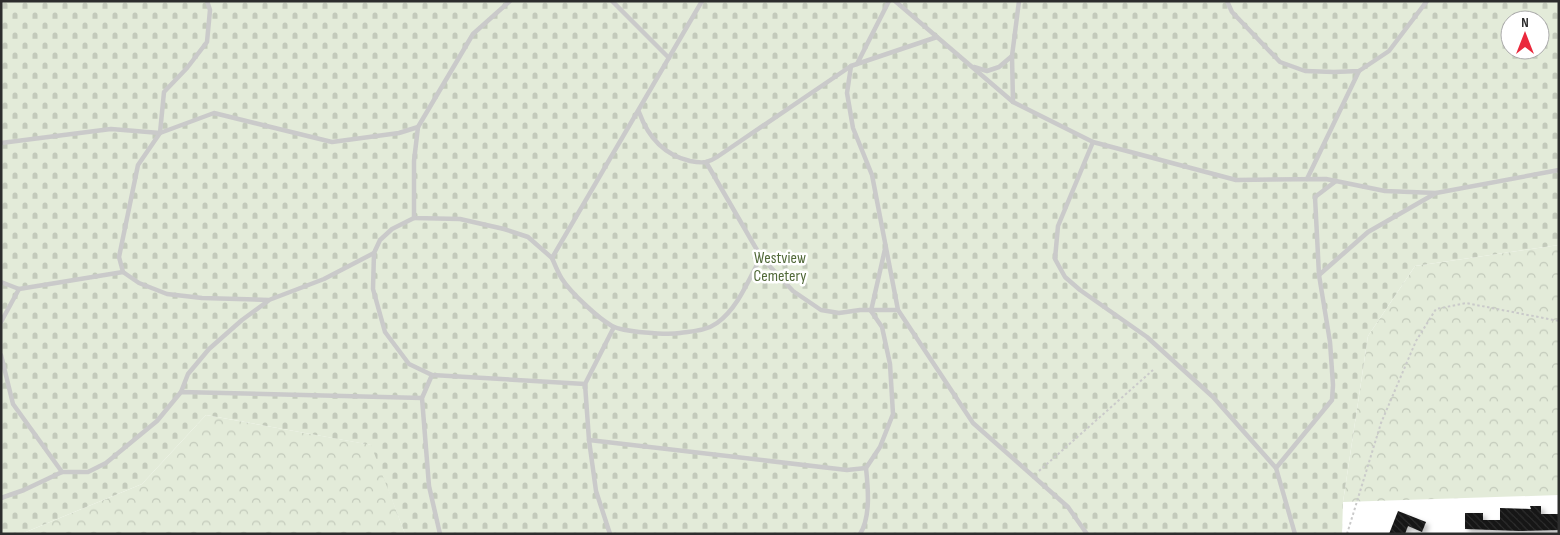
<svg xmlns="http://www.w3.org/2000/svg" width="1560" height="535" font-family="'Sofia Sans Condensed',sans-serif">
  <defs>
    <pattern id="forest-crowns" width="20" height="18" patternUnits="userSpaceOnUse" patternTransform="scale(1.25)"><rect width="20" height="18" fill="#e3ebd9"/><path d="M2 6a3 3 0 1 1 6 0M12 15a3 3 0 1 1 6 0" fill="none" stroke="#c3cabb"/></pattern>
    <pattern id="cemetery-stones" width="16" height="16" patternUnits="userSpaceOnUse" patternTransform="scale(1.25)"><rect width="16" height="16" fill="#e3ebd9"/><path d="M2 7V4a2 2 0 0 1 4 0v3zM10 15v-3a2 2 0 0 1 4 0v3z" fill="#c3cabb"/></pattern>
    <pattern id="building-back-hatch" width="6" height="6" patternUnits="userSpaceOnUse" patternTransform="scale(1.25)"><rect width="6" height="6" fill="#141414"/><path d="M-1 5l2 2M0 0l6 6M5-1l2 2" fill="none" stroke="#2e2e2e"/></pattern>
    <filter id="shadow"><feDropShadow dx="3.5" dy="3.5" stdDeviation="2.5" flood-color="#0004"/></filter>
  </defs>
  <rect width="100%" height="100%" fill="#fff"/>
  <g fill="url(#forest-crowns)">
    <polygon points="1559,245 1559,495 1343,502 1368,336 1415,266"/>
    <polygon points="206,415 372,445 405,534 21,534 142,484"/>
  </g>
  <path fill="url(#cemetery-stones)" fill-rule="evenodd" d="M1,1h1558v244l-144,21 -47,70 -25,166 -1,32h-937l-34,-89 -165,-30 -64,69 -121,50h-20zM1510,20h30v30h-30z"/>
  <g fill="url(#building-back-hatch)" filter="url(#shadow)">
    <polygon points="1530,506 1541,506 1541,514 1559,514 1559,530 1520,531 1465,529 1465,513 1483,513 1483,520 1500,520 1500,508 1531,509"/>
    <polygon points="1398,511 1426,522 1422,532 1408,526 1405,534 1389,534"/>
  </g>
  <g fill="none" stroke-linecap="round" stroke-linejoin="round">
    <g stroke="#cacaca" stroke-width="2" stroke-dasharray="2.5 2.5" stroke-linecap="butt">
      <polyline points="1039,471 1153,370"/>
      <polyline points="1347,534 1381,423 1416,341 1436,309 1466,303 1559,321"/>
    </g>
    <g stroke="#cacaca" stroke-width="4.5">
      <polyline points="207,1 210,10 207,42 187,68 164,92 160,133 138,165 119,257 123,272 139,283 167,294 202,298 269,300 324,279 374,253"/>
      <polyline points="510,1 473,34 418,127 414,161 414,218 460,219 504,229 528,237 552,258 702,1"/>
      <polyline points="612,1 669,58"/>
      <polyline points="895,1 1013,102 1093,142 1236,180 1326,179 1385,191 1436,193 1559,170"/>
      <polyline points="1227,1 1232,12 1280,62 1305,71 1334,72 1359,71 1389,51 1427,1"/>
      <polyline points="857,64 889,1"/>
      <polyline points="851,66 847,93 853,128 872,175 898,310 973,423 1068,507 1087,534"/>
      <polyline points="974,67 987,71 999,67 1012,56"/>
      <polyline points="1013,102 1012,56 1019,1"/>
      <path d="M639,112c9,25 25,43 51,49 5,1 11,2 16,1 4,-1 8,-3 11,-5l134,-91 86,-29"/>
      <polyline points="1093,142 1058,226 1055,259 1065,277 1080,290 1147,337 1213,397 1276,468 1295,534"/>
      <polyline points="1,143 111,129 160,133 214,113 332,142 399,133 418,127"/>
      <polyline points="706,162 761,257 793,291 821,310 839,313 860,310 898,310"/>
      <polyline points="1307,179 1359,71"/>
      <polyline points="414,218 392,229 380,240 374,253 373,289 385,332 409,364 432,375 585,384"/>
      <path d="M552,258c3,7 6,15 10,21 9,14 36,39 50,47 11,6 55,9 68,7 13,-2 26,-2 37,-10 21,-15 32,-44 44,-66"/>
      <polyline points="1319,275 1368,232 1436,193"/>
      <polyline points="1,282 19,289 123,272"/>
      <polyline points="1,322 19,289"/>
      <polyline points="614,327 585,384 589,440 847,470 866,468"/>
      <polyline points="1,355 13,404 62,472"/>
      <polyline points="432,375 422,398 429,486 440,534"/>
      <polyline points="181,392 188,374 209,349 242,320 268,301"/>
      <polyline points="589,440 596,491 610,534"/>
      <polyline points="1276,468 1332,400 1333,385 1330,342 1319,275 1315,197 1336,181"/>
      <polyline points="1,498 24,490 62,472 88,472 106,463 157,421 181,392 422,398"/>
      <path d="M860,534c11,-17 8,-47 6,-66l14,-21 13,-33 -3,-50 -8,-37 -11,-16 14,-62"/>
    </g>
  </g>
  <g text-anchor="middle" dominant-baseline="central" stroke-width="5" stroke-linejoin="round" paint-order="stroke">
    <g font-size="16" fill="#516939" stroke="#fff">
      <text x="780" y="258">Westview<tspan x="780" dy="18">Cemetery</tspan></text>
    </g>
  </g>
  <rect width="1560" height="535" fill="none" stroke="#2d2d2d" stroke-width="5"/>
  <g transform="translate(1525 35)"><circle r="24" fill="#ffffff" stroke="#ababab"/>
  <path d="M0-4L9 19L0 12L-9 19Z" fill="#ea283c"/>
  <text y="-8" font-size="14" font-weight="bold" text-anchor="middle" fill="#2d2d2d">N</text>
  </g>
</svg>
